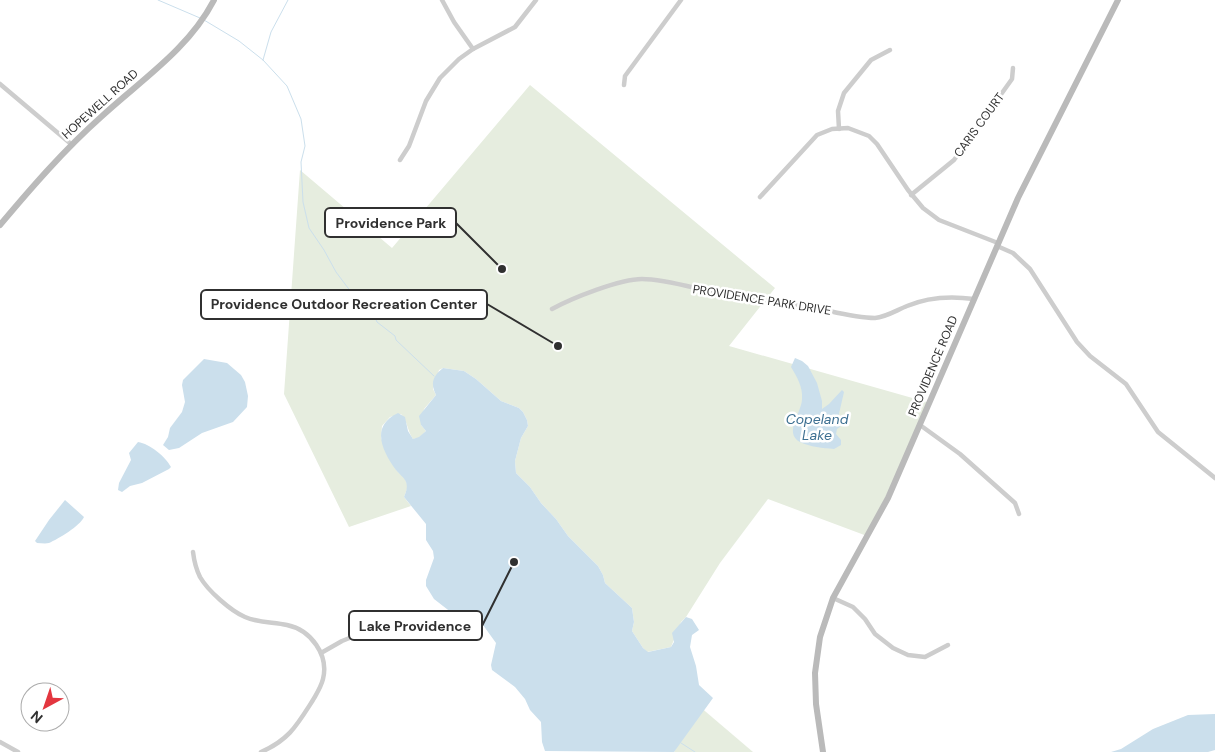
<svg xmlns="http://www.w3.org/2000/svg" width="1215" height="752" font-family="'DM Sans',sans-serif">
  <rect width="100%" height="100%" fill="#fff"/>
  <g fill="#e6eddf">
    <path d="M530,85l245,203 -46,58 201,57 -63,133 -99,-37 -48,64 -34,54 -5,5 -10,25 -24,5 -4,-4 -11,-17 2,-9 -2,-14 -27,-25 -2,-8 -5,-9 -30,-30 -12,-17 -15,-16 -11,-16 -14,-14 -1,-12 6,-23 7,-12 -1,-6 -4,-8 -4,-4 -18,-7 -25,-22 -12,-8 -21,-3 -4,2 -6,19 3,6 -12,14 -3,16 5,6 -7,7 -6,1c-6,-9 -5,-17 -12,-25l-11,3 -8,9 -1,12 16,33 7,6 3,7v5l-3,8 7,9 -62,21 -65,-133 16,-224 92,78z"/>
    <polygon points="699,706 753,752 674,752"/>
  </g>
  <g fill="#cbdfec">
    <path d="M795,358l7,3 6,5 9,17 5,18v8l7,-5 13,-14 2,2 -6,26 2,9 -3,2 -1,5 5,6v5l-7,4c-11,-1 -24,-2 -34,-7 -17,-9 2,-30 2,-43 1,-12 -5,-22 -11,-32z"/>
    <polygon points="204,359 227,363 241,375 245,382 248,396 247,407 233,422 202,433 179,448 169,450 163,445 168,437 170,428 182,412 185,402 182,385 183,380"/>
    <path d="M443,368l21,3 12,8 25,22 18,7 4,4 4,8 1,6 -7,12 -6,23 1,12 14,14 11,16 15,16 12,17 30,30 5,9 2,8 27,25 2,14 -2,9 11,17 5,4 23,-5 3,-5 -2,-9 14,-16 6,2 7,11 -7,5 -2,12 6,19 3,19 14,13 -39,54 -129,-1 -3,-9 -1,-20 -11,-12 -5,-11 -10,-12 -23,-17 -1,-5 5,-22 -13,-18 -8,-4 -14,-1 -27,-21 -8,-13v-6l8,-22 -1,-7 -7,-11v-16l-22,-27c2,-5 4,-9 2,-15 -2,-5 -7,-8 -10,-12 -14,-19 -26,-44 2,-57l7,4 3,14 5,8 6,-2 7,-6 -5,-6 -2,-9 17,-21c-6,-12 -3,-19 7,-27z"/>
    <path d="M138,442c12,2 27,14 33,25l-2,2 -27,14 -12,3 -8,6 -4,-2 1,-7 12,-23 -2,-7z"/>
    <path d="M65,500l19,17c-4,9 -26,22 -35,26 -4,1 -8,0 -12,0l-2,-2 14,-21z"/>
    <polygon points="1215,714 1215,750 1208,752 1111,752 1121,749 1153,729 1188,715"/>
  </g>
  <g fill="none" stroke-linecap="round" stroke-linejoin="round">
    <g stroke="#cbdfec" stroke-width="1">
      <polyline points="158,0 200,18"/>
      <polyline points="204,20 239,41 263,60 287,86 301,119 305,146 301,162 303,202 309,228 324,250 336,272 348,288 374,315 377,322 395,336 396,340 434,376"/>
      <polyline points="263,60 271,32 288,0"/>
      <polyline points="681,743 695,752"/>
    </g>
    <g stroke="#cdcdcd" stroke-width="4.5">
      <polyline points="442,0 454,22 473,49"/>
      <polyline points="0,84 71,144"/>
      <polyline points="624,85 625,76 681,0"/>
      <polyline points="839,129 838,111 844,93 871,60 890,50"/>
      <polyline points="400,160 409,146 426,101 440,78 459,59 473,49 515,27 536,0"/>
      <polyline points="911,195 954,160 1012,79 1013,68"/>
      <polyline points="760,197 817,135 832,129 848,128 869,136 877,144 908,190 923,208 939,220 998,243"/>
      <polyline points="997,246 1013,253 1030,269 1077,342 1090,356 1126,384 1158,432 1215,478"/>
      <path d="M552,309c20,-11 68,-30 90,-30 26,0 60,12 86,16 28,5 56,7 83,12 21,4 43,11 64,11 11,-1 22,-8 32,-12 21,-9 45,-10 67,-7"/>
      <polyline points="920,425 960,454 1015,503 1019,514"/>
      <path d="M193,552c1,8 3,17 7,25 8,14 31,34 45,40 14,6 28,5 42,8 24,5 42,30 36,54 -2,8 -6,14 -10,21 -16,25 -24,40 -52,52"/>
      <polyline points="833,598 853,607 865,619 875,634 893,648 908,655 925,657 948,645"/>
      <polyline points="321,653 342,641 352,637"/>
      <polyline points="0,742 18,752"/>
    </g>
    <g stroke="#bababa" stroke-width="6">
      <path d="M0,225c32,-38 64,-75 101,-108 40,-37 87,-67 113,-117"/>
      <polyline points="823,752 816,704 815,673 820,637 833,598 888,498 1018,198 1118,0"/>
    </g>
  </g>
  <g text-anchor="middle" dominant-baseline="central" stroke-width="5" stroke-linejoin="round" paint-order="stroke">
    <g font-size="12" fill="#303030" stroke="#fff">
      <text transform="translate(100 104) rotate(-42)">HOPEWELL ROAD</text>
      <text transform="translate(979 125) rotate(-54)">CARIS COURT</text>
      <text transform="translate(762 300) rotate(9)">PROVIDENCE PARK DRIVE</text>
      <text transform="translate(933 366) rotate(-67)">PROVIDENCE ROAD</text>
    </g>
    <g font-size="14" font-style="italic" fill="#3e7092" stroke="#fff">
      <text x="817" y="419">Copeland<tspan x="817" dy="16">Lake</tspan></text>
    </g>
  </g>
  <path fill="none" stroke="#303030" stroke-width="2" d="M502 269L456 223M558 346L487 304M514 562L482 626"/>
  <g fill="#303030" stroke="#fff" stroke-width="2">
    <circle cx="502" cy="269" r="5"/>
    <circle cx="558" cy="346" r="5"/>
    <circle cx="514" cy="562" r="5"/>
  </g>
  <g fill="#fff" stroke="#303030" stroke-width="2">
    <rect x="325" y="208" width="131" height="29" rx="5"/>
    <rect x="201" y="290" width="286" height="29" rx="5"/>
    <rect x="349" y="611" width="133" height="29" rx="5"/>
  </g>
  <g font-size="14" text-anchor="middle" font-weight="bold" fill="#303030">
    <text x="391" y="228">Providence Park</text>
    <text x="344" y="309">Providence Outdoor Recreation Center</text>
    <text x="415" y="631">Lake Providence</text>
  </g>
  <g transform="translate(45 707) rotate(220)"><circle r="24" fill="#ffffff" stroke="#acacac"/>
  <path d="M0-4L9 19L0 12L-9 19Z" fill="#e3363f"/>
  <text y="-8" font-size="14" font-weight="bold" text-anchor="middle" fill="#303030">N</text>
  </g>
</svg>
